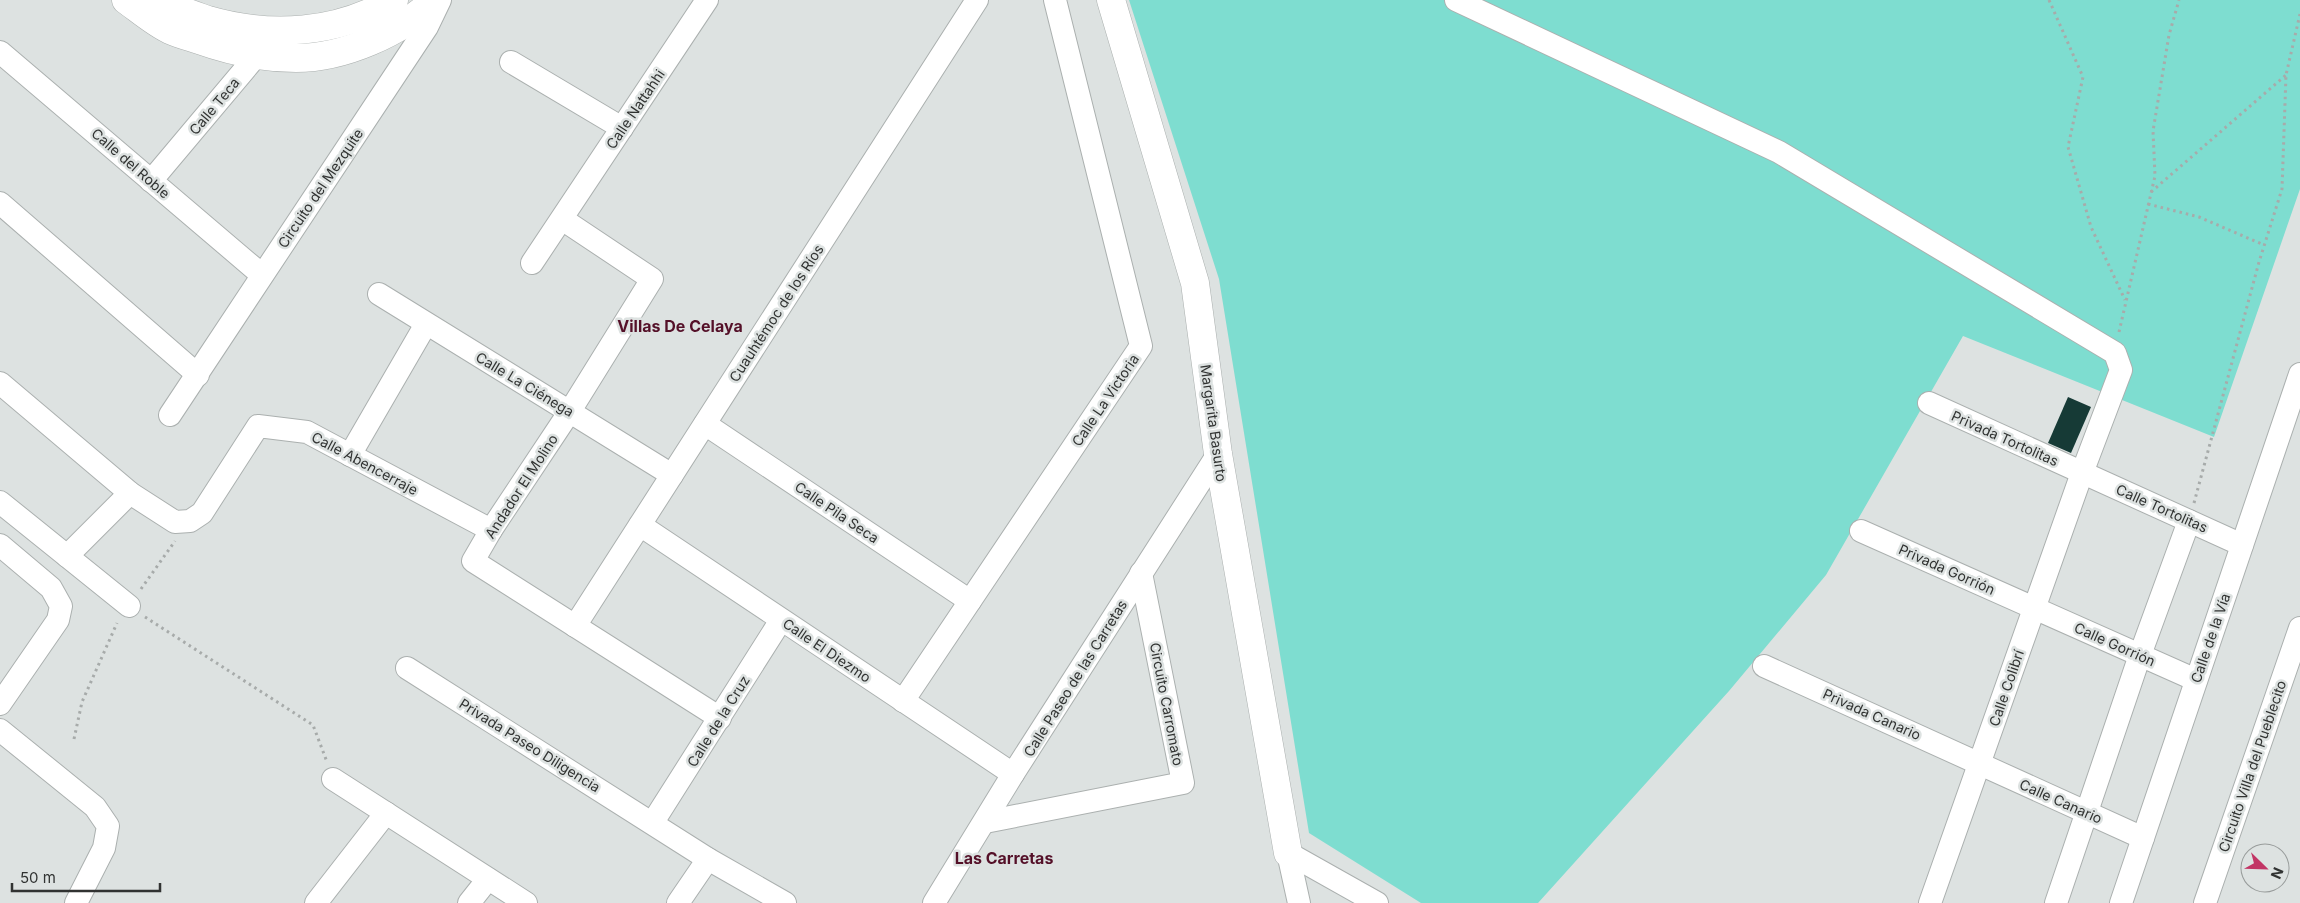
<svg xmlns="http://www.w3.org/2000/svg" width="2300" height="903" font-family="Inter,sans-serif">
  <rect width="100%" height="100%" fill="#dde2e1"/>
  <polygon fill="#7eddd0" points="1129,0 2300,0 2300,189 2214,437 1963,336 1826,575 1729,691 1538,903 1421,903 1309,833 1219,279"/>
  <polygon fill="#163a36" points="2068,397 2091,407 2071,453 2048,443"/>
  <g fill="none" stroke-linecap="round" stroke-linejoin="round">
    <defs>
      <g id="minor">
        <polyline points="1456,0 1779,152 2115,353 2121,370 2082,473 1930,903"/>
        <polyline points="0,52 262,275"/>
        <polyline points="511,62 622,128"/>
        <polyline points="151,181 267,43"/>
        <polyline points="0,203 198,375"/>
        <polyline points="562,219 652,279 570,411 491,530 473,561 720,718"/>
        <polyline points="532,263 707,0"/>
        <polyline points="379,294 672,475"/>
        <polyline points="0,383 130,493 175,522 190,521 202,513 258,426 307,432 491,530"/>
        <polyline points="1929,403 2242,545"/>
        <polyline points="170,415 427,27 440,0"/>
        <polyline points="705,424 970,601"/>
        <polyline points="350,455 426,324"/>
        <polyline points="0,502 129,606"/>
        <polyline points="640,525 1013,774"/>
        <polyline points="1861,531 2196,680"/>
        <polyline points="0,545 51,588 61,606 58,620 0,704"/>
        <polyline points="67,556 130,493"/>
        <polyline points="575,626 977,0"/>
        <polyline points="1764,666 2143,838"/>
        <polyline points="407,668 708,859 785,903"/>
        <polyline points="903,701 1141,346 1055,0"/>
        <polyline points="0,730 95,807 108,826 104,848 76,903"/>
        <polyline points="333,779 526,903"/>
        <polyline points="653,822 781,620"/>
        <polyline points="985,822 1183,783 1141,573"/>
        <polyline points="1288,853 1377,903"/>
        <polyline points="1288,853 1299,903"/>
        <polyline points="316,903 386,813"/>
        <polyline points="469,903 488,879"/>
        <polyline points="678,903 708,859"/>
        <polyline points="934,903 1013,774 1218,454"/>
        <polyline points="2056,903 2140,655 2189,521"/>
        <polyline points="2121,903 2300,374"/>
        <polyline points="2205,903 2300,628"/>
      </g>
      <g id="tertiary">
        <path d="M126,0c14,10 29,23 44,30 9,4 20,7 29,10 31,11 64,18 97,18 47,0 105,-25 138,-58"/>
        <path d="M163,0c14,10 28,14 45,20 62,18 130,14 186,-20"/>
        <polyline points="1111,0 1195,283 1218,454 1288,853"/>
      </g>
    </defs>
    <use href="#minor" stroke="#abb0af" stroke-width="24"/>
    <use href="#tertiary" stroke="#abb0af" stroke-width="29"/>
    <g stroke="#a7abaa" stroke-width="3" stroke-dasharray="2.5 4" stroke-linecap="butt">
      <polyline points="2049,0 2083,77 2068,147 2091,227 2125,300"/>
      <polyline points="2151,192 2286,75"/>
      <polyline points="2148,204 2199,217 2264,245"/>
      <polyline points="2119,332 2155,176 2153,131 2169,35 2179,0"/>
      <polyline points="2194,503 2259,262 2282,189 2286,75 2300,14"/>
      <polyline points="141,589 175,541"/>
      <polyline points="145,617 313,725 327,762"/>
      <polyline points="74,739 82,702 117,623"/>
    </g>
    <use href="#minor" stroke="#fff" stroke-width="22"/>
    <use href="#tertiary" stroke="#fff" stroke-width="28"/>
  </g>
  <g text-anchor="middle" dominant-baseline="central" stroke-width="5" stroke-linejoin="round" paint-order="stroke">
    <g font-size="14" fill="#313332" stroke="#dde2e1">
      <text transform="translate(214 106) rotate(-50)">Calle Teca</text>
      <text transform="translate(635 109) rotate(-56)">Calle Nattahhi</text>
      <text transform="translate(131 163) rotate(41)">Calle del Roble</text>
      <text transform="translate(320 188) rotate(-56)">Circuito del Mezquite</text>
      <text transform="translate(776 313) rotate(-57)">Cuauhtémoc de los Ríos</text>
      <text transform="translate(525 384) rotate(31)">Calle La Ciénega</text>
      <text transform="translate(1105 400) rotate(-56)">Calle La Victoria</text>
      <text transform="translate(1214 423) rotate(82)">Margarita Basurto</text>
      <text transform="translate(2005 438) rotate(24)">Privada Tortolitas</text>
      <text transform="translate(365 463) rotate(28)">Calle Abencerraje</text>
      <text transform="translate(521 486) rotate(-57)">Andador El Molino</text>
      <text transform="translate(2162 508) rotate(24)">Calle Tortolitas</text>
      <text transform="translate(837 512) rotate(34)">Calle Pila Seca</text>
      <text transform="translate(1947 569) rotate(24)">Privada Gorrión</text>
      <text transform="translate(2210 638) rotate(-71)">Calle de la Vía</text>
      <text transform="translate(2115 644) rotate(24)">Calle Gorrión</text>
      <text transform="translate(827 650) rotate(34)">Calle El Diezmo</text>
      <text transform="translate(1075 678) rotate(-58)">Calle Paseo de las Carretas</text>
      <text transform="translate(2006 688) rotate(-71)">Calle Colibrí</text>
      <text transform="translate(1167 704) rotate(79)">Circuito Carromato</text>
      <text transform="translate(1872 714) rotate(24)">Privada Canario</text>
      <text transform="translate(718 721) rotate(-58)">Calle de la Cruz</text>
      <text transform="translate(530 745) rotate(32)">Privada Paseo Diligencia</text>
      <text transform="translate(2252 766) rotate(-71)">Circuito Villa del Pueblecito</text>
      <text transform="translate(2061 801) rotate(24)">Calle Canario</text>
    </g>
    <g font-size="16" font-weight="bold" fill="#541028" stroke="#dde2e1">
      <text x="680" y="326">Villas De Celaya</text>
      <text x="1004" y="858">Las Carretas</text>
    </g>
  </g>
  <g transform="translate(2265 868) rotate(113)"><circle r="24" fill="#dde2e1" stroke="#989c9b"/>
  <path d="M0-4L9 19L0 12L-9 19Z" fill="#c23565"/>
  <text y="-8" font-size="14" font-weight="bold" text-anchor="middle" fill="#313332">N</text>
  </g>
  <path d="M12 883v8h148v-8" fill="none" stroke="#313332" stroke-width="2.5"/>
  <text x="20" y="883" font-size="15" fill="#313332" stroke="#dde2e1" stroke-width="4" paint-order="stroke">50 m</text>
</svg>
